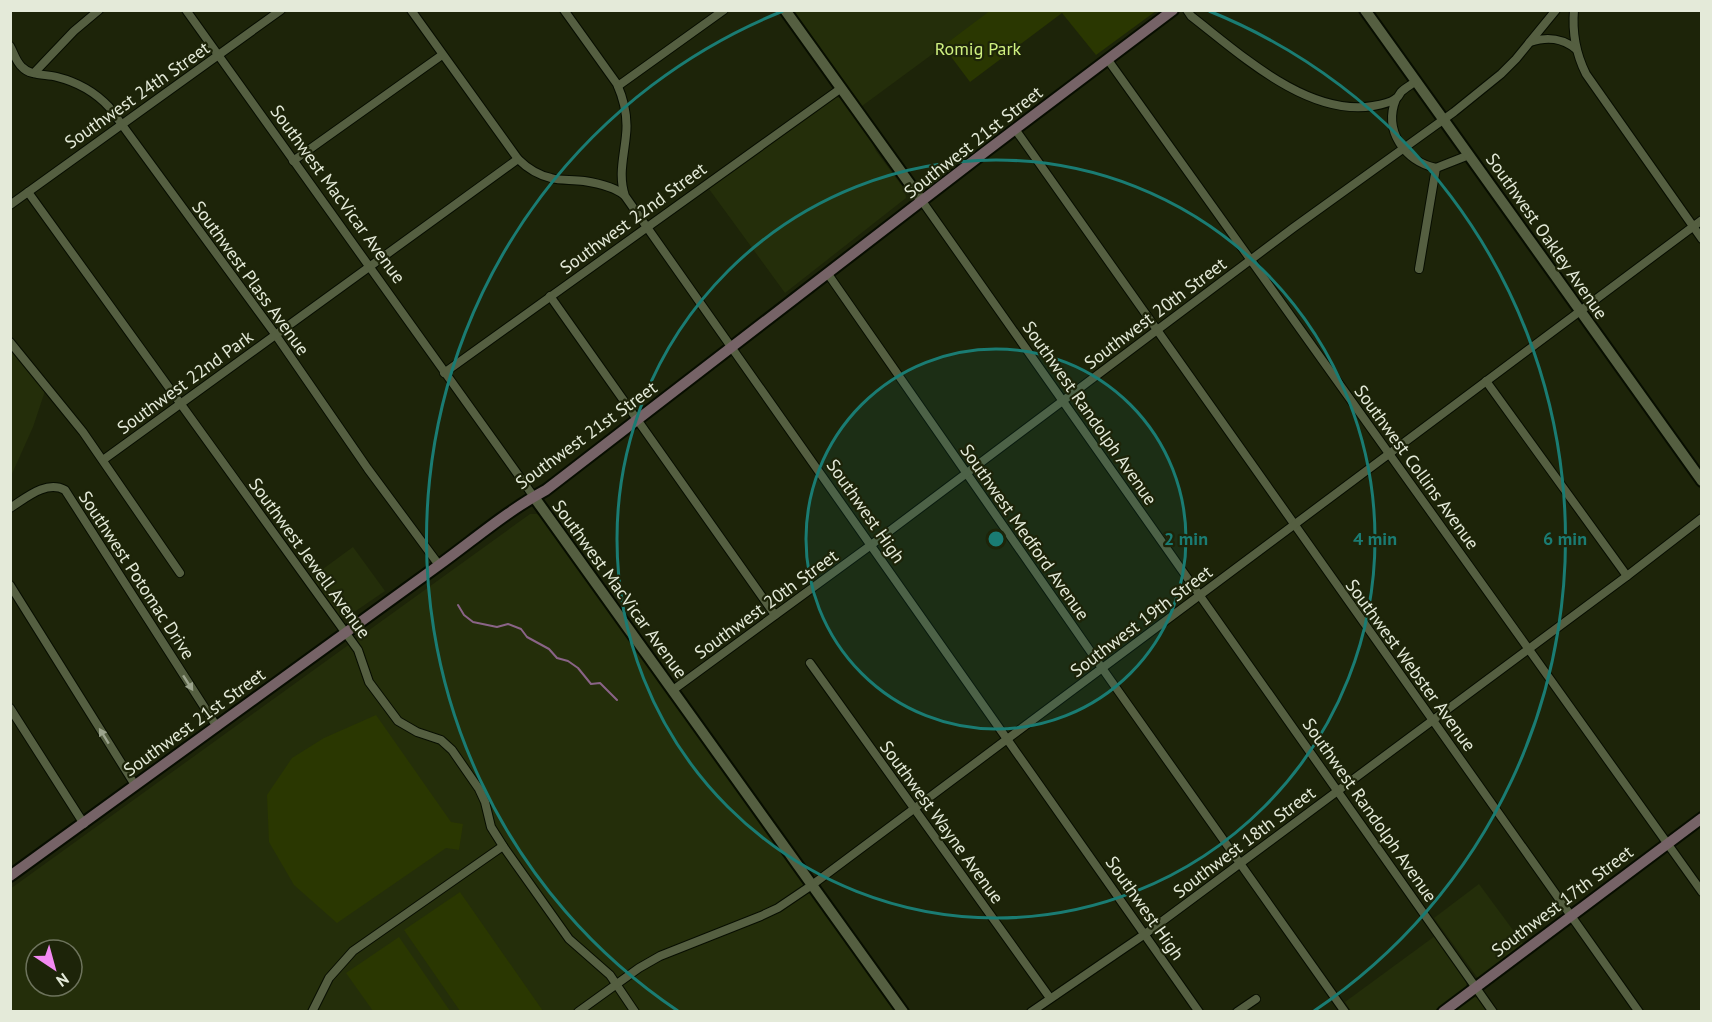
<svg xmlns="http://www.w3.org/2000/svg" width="1712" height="1022" font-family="'PT Sans',sans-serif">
  <rect width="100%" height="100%" fill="#1d2409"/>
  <g fill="#242e0a" fill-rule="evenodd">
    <polygon points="794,11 991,11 862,106"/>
    <polygon points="840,97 844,99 869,135 876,151 905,190 906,198 785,293 709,189 836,98"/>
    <polygon points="11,350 45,391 33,427 11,476"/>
    <path d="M530,514h7l9,7 350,490h-885l-1,-122zM36,950h36v36h-36z"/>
    <polygon points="353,547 385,591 344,619 340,616 312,577"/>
    <polygon points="1479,884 1524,945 1481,977 1477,977 1434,918"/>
    <polygon points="1435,936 1466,980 1466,987 1462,991 1435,1011 1351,1011 1345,1002"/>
    <polygon points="1474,997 1478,998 1487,1011 1452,1012"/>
  </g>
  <g fill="#2a3701">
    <polygon points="991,10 1156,10 1156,11 1096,55 1062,13 970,82 943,46"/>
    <polygon points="376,715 451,822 463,824 459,850 446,848 337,923 294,885 269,842 267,795 292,758 324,738"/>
    <polygon points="460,892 543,1011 460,1011 404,930"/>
    <polygon points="399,937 450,1011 373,1011 346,973"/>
  </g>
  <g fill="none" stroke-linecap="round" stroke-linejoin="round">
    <polyline stroke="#8a6487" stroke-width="2" points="458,605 464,615 473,622 497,627 508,624 521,629 527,637 549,649 557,658 568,661 578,668 591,684 600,683 617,700"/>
    <defs>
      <g id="minor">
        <polyline points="186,10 534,497"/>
        <path d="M411,10l107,149c9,9 20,16 33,19 10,3 22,1 33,3 12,2 31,6 40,14"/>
        <path d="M564,10l53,74c7,16 11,34 9,51 -2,22 -8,40 -1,61l574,816"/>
        <path d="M1187,10l4,6c48,37 116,101 182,90 6,-1 17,-3 22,-7 3,-1 4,-4 6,-7 4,-4 10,-7 15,-11"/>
        <path d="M1574,10c-2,23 2,44 12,64l116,165"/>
        <path d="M1530,42c18,-6 32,-4 46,7"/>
        <path d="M10,46c4,7 6,16 12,21 8,9 24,7 35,10 20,5 38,15 52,30l166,227 93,135 71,96"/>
        <polyline points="1108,60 1702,892"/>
        <polyline points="34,73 74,31 99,10"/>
        <polyline points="618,86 724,10"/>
        <path d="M1396,99c-13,32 9,62 40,69"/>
        <polyline points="1015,129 1639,1012"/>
        <polyline points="293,161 442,55"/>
        <polyline points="28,192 358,650 369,682 398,721 417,732 441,740 452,750 479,789 485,802 491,827 503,846 569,939 610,975 635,1012"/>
        <polyline points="922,201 1493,1012"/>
        <polyline points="10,205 281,10"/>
        <polyline points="1419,269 1436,168 1469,155"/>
        <polyline points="828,274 1102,668 1345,1012"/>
        <polyline points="550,296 775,615"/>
        <polyline points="10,342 83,432 180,573"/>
        <polyline points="444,373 840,89"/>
        <polyline points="1486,381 1627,576"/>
        <polyline points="103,460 518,159"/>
        <path d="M10,508c16,-10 36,-28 55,-18l152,237"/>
        <polyline points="10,585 135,785"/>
        <polyline points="810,663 1050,998"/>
        <polyline points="673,690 871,545 1293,228 1454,112 1501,74 1516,59 1556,10"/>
        <polyline points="10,708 84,824"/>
        <polyline points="312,1012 329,978 353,951 503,846"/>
        <polyline points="578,1012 639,968 660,956 761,916 778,908 812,885 1702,220"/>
        <polyline points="1031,1012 1145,934 1627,576 1702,518"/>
        <polyline points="1237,1012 1256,999"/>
      </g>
      <g id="tertiary">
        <polyline points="785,10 922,201"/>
        <polyline points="1365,10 1702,481"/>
        <polyline points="534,497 903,1012"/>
      </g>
      <g id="secondary">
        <path d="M10,876l429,-311c36,-26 68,-54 107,-75l439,-338 188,-142"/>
        <polyline points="1443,1012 1702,818"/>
      </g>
    </defs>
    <use href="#minor" stroke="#070d00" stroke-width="10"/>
    <use href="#tertiary" stroke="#070d00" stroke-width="14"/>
    <use href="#secondary" stroke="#070d00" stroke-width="14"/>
    <use href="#minor" stroke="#555f41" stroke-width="8"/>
    <use href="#tertiary" stroke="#555f41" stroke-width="10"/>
    <use href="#secondary" stroke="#766367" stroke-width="10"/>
  </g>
  <defs><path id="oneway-solid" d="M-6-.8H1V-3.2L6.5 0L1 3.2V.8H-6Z" transform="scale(1.5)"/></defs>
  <g fill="#9ca48d">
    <use href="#oneway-solid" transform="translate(188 683) rotate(57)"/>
    <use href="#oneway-solid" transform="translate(104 736) rotate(-122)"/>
  </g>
  <circle cx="996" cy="539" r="190" fill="#1a7c73" fill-opacity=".12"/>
  <g fill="none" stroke="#1a7c73" stroke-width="3">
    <circle cx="996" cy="539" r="190"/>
    <circle cx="996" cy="539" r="379"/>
    <path d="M678 1011A569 569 0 0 1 783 11M1209 11A569 569 0 0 1 1314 1011"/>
  </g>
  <g text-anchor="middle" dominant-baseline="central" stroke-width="4.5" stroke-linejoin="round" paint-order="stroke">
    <g font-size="18" fill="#cff080" stroke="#1d2409">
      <text x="978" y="48">Romig Park</text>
    </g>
    <g font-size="18" fill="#e4ead9" stroke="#1d2409">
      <text transform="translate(137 95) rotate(-35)">Southwest 24th Street</text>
      <text transform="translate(973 142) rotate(-38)">Southwest 21st Street</text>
      <text transform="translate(338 194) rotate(54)">Southwest MacVicar Avenue</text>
      <text transform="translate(633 218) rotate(-36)">Southwest 22nd Street</text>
      <text transform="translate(1547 236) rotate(55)">Southwest Oakley Avenue</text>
      <text transform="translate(251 278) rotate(54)">Southwest Plass Avenue</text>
      <text transform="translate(1155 313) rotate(-37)">Southwest 20th Street</text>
      <text transform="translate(185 382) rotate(-36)">Southwest 22nd Park</text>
      <text transform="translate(1090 413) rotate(55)">Southwest Randolph Avenue</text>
      <text transform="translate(586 435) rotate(-36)">Southwest 21st Street</text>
      <text transform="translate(1417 467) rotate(54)">Southwest Collins Avenue</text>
      <text transform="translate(866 511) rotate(55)">Southwest High</text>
      <text transform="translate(1025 532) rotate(55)">Southwest Medford Avenue</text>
      <text transform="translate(310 558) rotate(54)">Southwest Jewell Avenue</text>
      <text transform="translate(137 575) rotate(57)">Southwest Potomac Drive</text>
      <text transform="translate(620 589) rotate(54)">Southwest MacVicar Avenue</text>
      <text transform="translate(766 604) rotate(-36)">Southwest 20th Street</text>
      <text transform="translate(1141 621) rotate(-37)">Southwest 19th Street</text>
      <text transform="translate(1411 665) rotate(54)">Southwest Webster Avenue</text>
      <text transform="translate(194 722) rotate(-36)">Southwest 21st Street</text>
      <text transform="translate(1370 810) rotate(55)">Southwest Randolph Avenue</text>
      <text transform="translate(942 822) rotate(54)">Southwest Wayne Avenue</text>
      <text transform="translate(1244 842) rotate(-37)">Southwest 18th Street</text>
      <text transform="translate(1562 901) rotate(-37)">Southwest 17th Street</text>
      <text transform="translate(1145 908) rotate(55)">Southwest High</text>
    </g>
  </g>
  <circle cx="996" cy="539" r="9" fill="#1a7c73" stroke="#1d2409" stroke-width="3"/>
  <g font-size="18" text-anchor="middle" font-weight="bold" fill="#1a7c73" stroke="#1d2409" stroke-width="4.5" stroke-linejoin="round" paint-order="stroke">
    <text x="1186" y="545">2 min</text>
    <text x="1375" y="545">4 min</text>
    <text x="1565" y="545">6 min</text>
  </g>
  <rect width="1712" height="1022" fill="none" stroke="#e4ead9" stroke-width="24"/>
  <g transform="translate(54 968) rotate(144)"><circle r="28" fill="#1d2409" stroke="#6d735c" stroke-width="1.5"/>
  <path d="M0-4.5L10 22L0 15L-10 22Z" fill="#f38af2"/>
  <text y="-9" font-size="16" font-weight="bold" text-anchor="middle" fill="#e4ead9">N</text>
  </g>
</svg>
